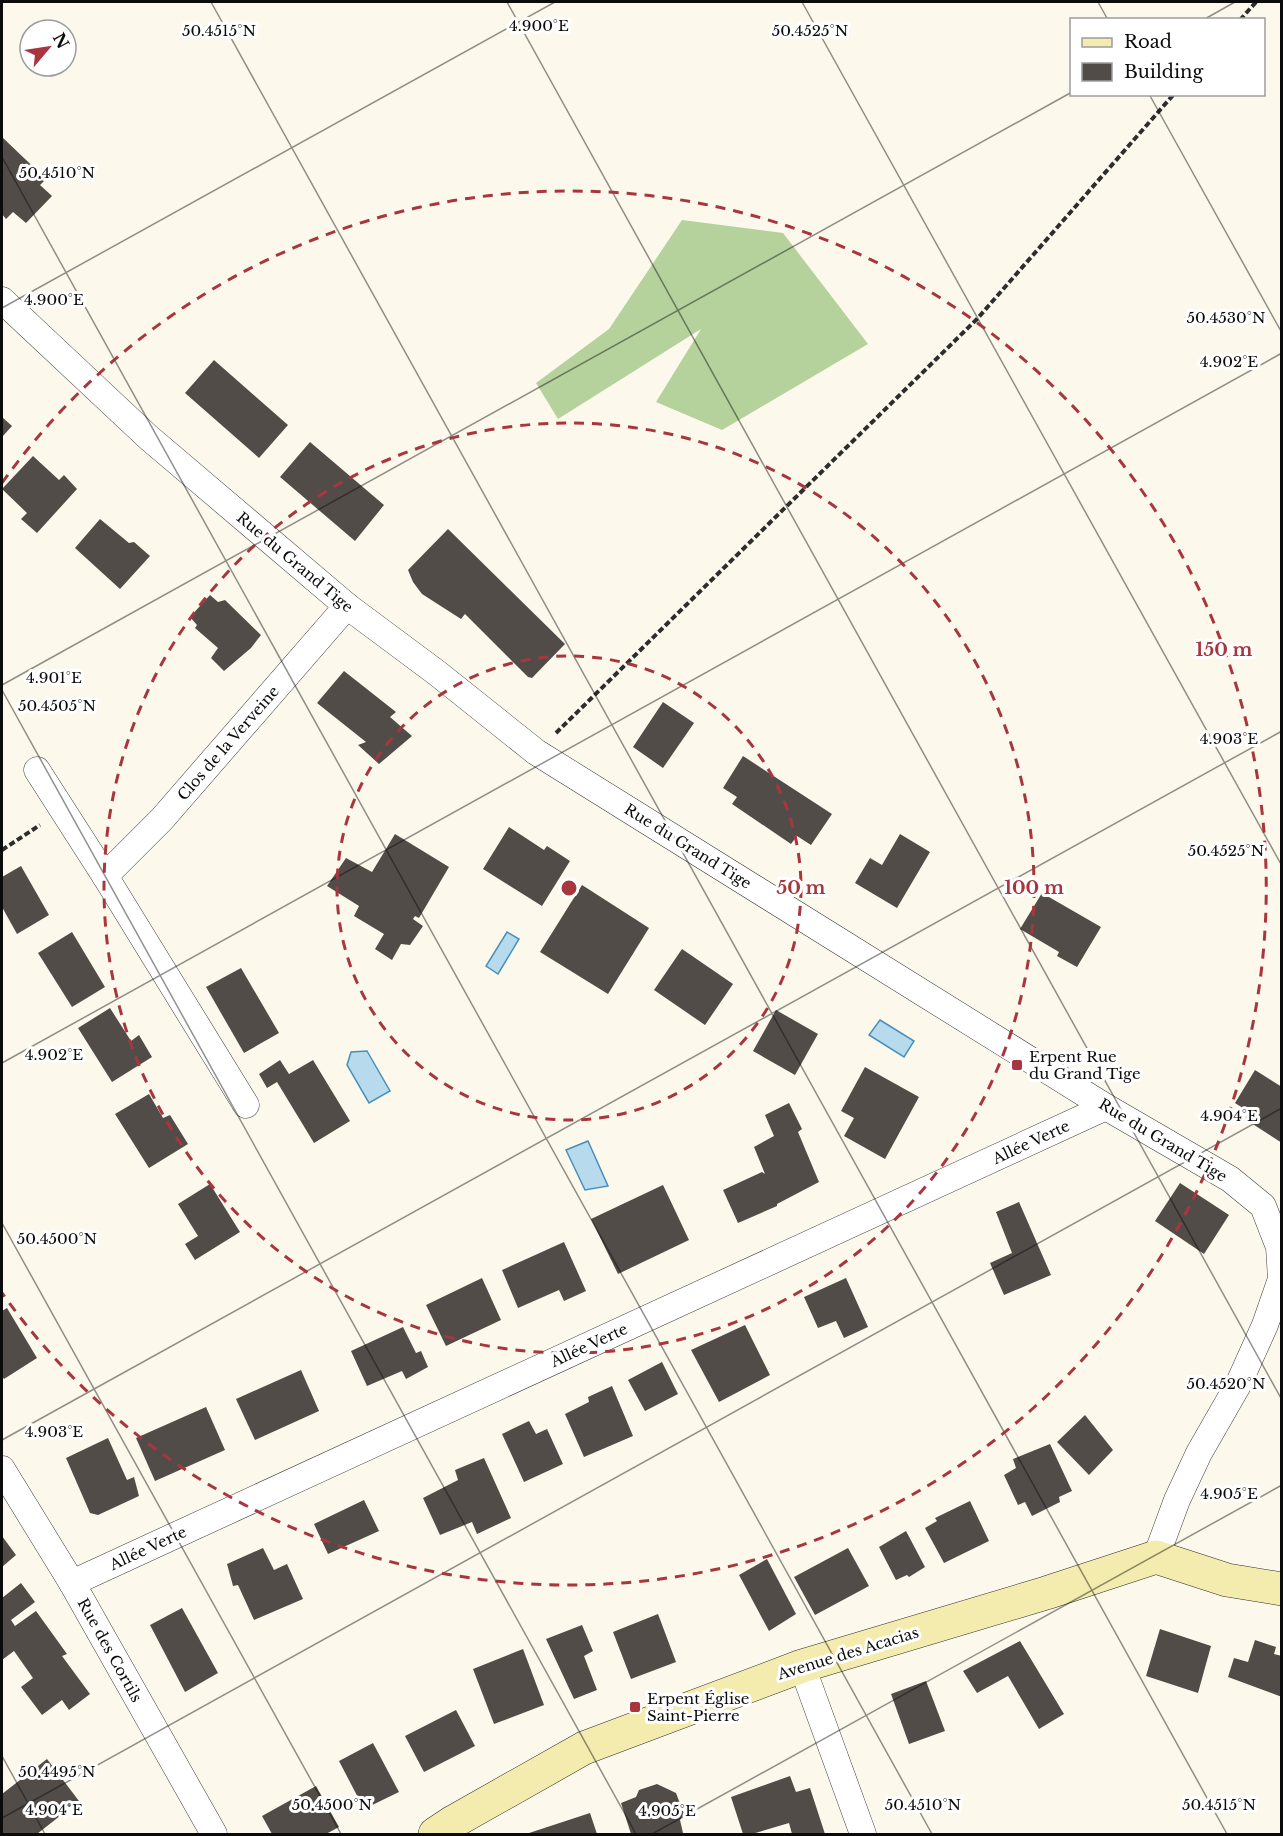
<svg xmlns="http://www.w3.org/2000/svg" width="1283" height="1836" font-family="'Libre Baskerville',serif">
  <rect width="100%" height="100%" fill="#fcf9ec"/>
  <polygon fill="#b5d19c" points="682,220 783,233 868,344 722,430 656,402 701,329 558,419 536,383 609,329"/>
  <g fill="#b7dbed" stroke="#4890bb" stroke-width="1.5">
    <polygon points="507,932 519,939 498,974 486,966"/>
    <polygon points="880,1020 914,1041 904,1057 869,1035"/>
    <polygon points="367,1051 390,1091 369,1103 347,1065 351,1052"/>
    <polygon points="588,1141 608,1186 585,1190 566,1150"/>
  </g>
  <g fill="#524c49">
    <polygon points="2,137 46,179 40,185 52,196 26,223 13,212 6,219 2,214"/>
    <polygon points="214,360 288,425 259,458 185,393"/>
    <polygon points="2,417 12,426 2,437"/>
    <polygon points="310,442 384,505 355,541 280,477"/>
    <polygon points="33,456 59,480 64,475 77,489 37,533 21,519 27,513 2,489"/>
    <polygon points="100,519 129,543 134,542 150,556 120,589 75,548"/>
    <polygon points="448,529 565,644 532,678 528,677 465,614 461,619 422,594 413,582 408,570"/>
    <polygon points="210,595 218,602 225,600 261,635 251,648 224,671 211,658 218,648 195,628 197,625 190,617"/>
    <polygon points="344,671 396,712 390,717 412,736 379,764 358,745 366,742 317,703"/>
    <polygon points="663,702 694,723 663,768 633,747"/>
    <polygon points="743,756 832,814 811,845 797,836 791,844 732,804 737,797 723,788"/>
    <polygon points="509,827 544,850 547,846 570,861 542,906 483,869"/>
    <polygon points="395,834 449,867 419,918 415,916 413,919 423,926 410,945 401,944 392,960 375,949 384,934 354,916 359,906 327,886 346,858 372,872"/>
    <polygon points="900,834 930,852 897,908 855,883 870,858 882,865"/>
    <polygon points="21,866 49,915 17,934 2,907 2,877"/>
    <polygon points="582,885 649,928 608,994 540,952"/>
    <polygon points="1042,893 1101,927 1077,967 1057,956 1059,952 1020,929"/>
    <polygon points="72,932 105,987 72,1007 38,953"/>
    <polygon points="682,949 733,984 705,1025 654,990"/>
    <polygon points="241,968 279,1033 244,1053 206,987"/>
    <polygon points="110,1008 131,1041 139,1035 152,1057 112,1082 78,1028"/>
    <polygon points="776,1010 818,1034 795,1075 753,1051"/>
    <polygon points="280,1060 289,1074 313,1060 350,1121 314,1143 277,1082 267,1088 259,1074"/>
    <polygon points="865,1067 919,1097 885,1159 844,1136 854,1118 841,1111"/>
    <polygon points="1255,1070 1282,1087 1282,1143 1245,1119 1249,1112 1235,1103"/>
    <polygon points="149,1094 163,1118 170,1115 188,1144 149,1168 115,1114"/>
    <polygon points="789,1103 802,1129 798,1132 819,1182 777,1204 777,1206 738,1223 723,1190 762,1172 765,1174 754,1147 774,1136 765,1115"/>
    <polygon points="1180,1183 1229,1215 1204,1254 1155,1221"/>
    <polygon points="210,1184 240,1232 195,1260 185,1244 198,1236 178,1204"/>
    <polygon points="663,1185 689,1240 618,1274 591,1219"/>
    <polygon points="1019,1202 1051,1275 1004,1295 990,1263 1012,1253 996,1212"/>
    <polygon points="564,1242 586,1291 564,1301 559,1290 518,1308 502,1270"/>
    <polygon points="482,1278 501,1320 446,1346 426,1305"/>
    <polygon points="846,1278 868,1327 844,1338 836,1321 818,1328 804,1297"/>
    <polygon points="7,1308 37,1358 4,1379 2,1376 2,1311"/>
    <polygon points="745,1325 770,1375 719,1402 691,1350"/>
    <polygon points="403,1327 416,1353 421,1351 428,1367 406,1379 402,1371 367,1386 351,1351"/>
    <polygon points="662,1362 678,1394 645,1411 628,1380"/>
    <polygon points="301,1370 319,1411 255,1440 236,1399"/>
    <polygon points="612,1386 633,1436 584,1457 565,1414 589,1402 588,1397"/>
    <polygon points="206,1407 225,1450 155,1481 136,1438"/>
    <polygon points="1085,1415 1113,1450 1089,1475 1057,1442"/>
    <polygon points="529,1421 536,1434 547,1429 563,1464 524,1482 502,1434"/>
    <polygon points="108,1438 127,1480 134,1477 139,1496 98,1515 90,1513 66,1458"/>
    <polygon points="1050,1444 1072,1491 1059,1497 1060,1502 1032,1516 1025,1502 1018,1505 1004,1475 1016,1468 1013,1459"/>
    <polygon points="484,1458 511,1518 477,1534 472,1522 440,1535 423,1498 458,1480 455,1470"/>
    <polygon points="364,1500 379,1531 328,1554 314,1524"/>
    <polygon points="970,1501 989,1541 944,1563 925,1528 937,1521 935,1518"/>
    <polygon points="906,1531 925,1567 909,1577 907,1575 896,1580 879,1547"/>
    <polygon points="2,1536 16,1555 2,1567"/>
    <polygon points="263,1548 274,1570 287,1564 303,1599 254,1620 238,1585 233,1586 227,1564"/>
    <polygon points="848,1548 869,1586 815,1615 794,1577"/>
    <polygon points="767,1559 796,1614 769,1631 739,1575"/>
    <polygon points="21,1583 35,1602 11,1620 15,1626 36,1611 67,1654 62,1656 90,1694 69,1710 62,1700 42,1715 21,1687 33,1678 14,1651 2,1660 2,1598"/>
    <polygon points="182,1608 218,1673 185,1692 150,1625"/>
    <polygon points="658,1614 676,1662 631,1679 613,1632"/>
    <polygon points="582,1625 593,1651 584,1656 597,1690 574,1699 546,1639"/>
    <polygon points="1160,1629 1211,1646 1198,1693 1146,1676"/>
    <polygon points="1255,1640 1276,1647 1274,1654 1282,1656 1282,1697 1228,1677 1234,1658 1248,1662"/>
    <polygon points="1020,1641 1064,1714 1039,1729 1008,1676 977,1693 963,1671"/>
    <polygon points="523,1649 544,1705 494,1724 473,1669"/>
    <polygon points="926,1681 945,1731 909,1744 891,1694"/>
    <polygon points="456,1710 475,1746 424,1772 405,1736"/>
    <polygon points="373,1743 399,1792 364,1809 339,1761"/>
    <polygon points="47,1759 79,1801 37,1834 2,1834 2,1794"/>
    <polygon points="790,1776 796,1792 810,1788 825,1834 792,1834 789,1823 752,1834 743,1834 731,1797"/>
    <polygon points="657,1784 676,1793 684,1814 680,1820 683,1833 631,1834 621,1803 636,1797 639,1790"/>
    <polygon points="316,1786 339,1827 326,1834 315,1833 312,1834 272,1834 262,1816"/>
    <polygon points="590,1813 597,1834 526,1834"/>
  </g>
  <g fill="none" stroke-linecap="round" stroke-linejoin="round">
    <defs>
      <g id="street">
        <polyline points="2,300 148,437 347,606 437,673 536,752 1106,1107 1230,1179 1263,1206 1279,1247 1281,1279 1265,1325 1238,1385 1199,1453 1177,1500 1156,1557"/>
        <polyline points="37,770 105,876"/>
        <polyline points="246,1105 105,876 162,819 347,606"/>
        <polyline points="2,1469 72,1583 214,1834"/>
        <polyline points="72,1583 1106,1107"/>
        <polyline points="802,1666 863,1834"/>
      </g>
      <polyline id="secondary" points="435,1834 453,1822 584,1748 802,1666 1046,1593 1156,1557 1227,1580 1282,1589"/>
    </defs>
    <use href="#street" stroke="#3e3e3e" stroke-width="27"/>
    <use href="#secondary" stroke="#2d2d2d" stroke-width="34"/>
    <g stroke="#2d2d2d" stroke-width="4" stroke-dasharray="6 3" stroke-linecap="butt">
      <polyline points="1240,20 1256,2"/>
      <polyline points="556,733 977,319 1174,94"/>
      <polyline points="2,850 40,825"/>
    </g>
    <use href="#street" stroke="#fff" stroke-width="26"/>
    <use href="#secondary" stroke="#f4ebaf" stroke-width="33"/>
  </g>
  <path fill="none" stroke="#0b0b0b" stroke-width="1.5" stroke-opacity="0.45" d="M211,2l1016,1832M507,2l775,1398M802,2l480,864M1098,2l10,18M1203,20l32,-18M1149,94l133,239M2,157l930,1677M2,308l553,-306M2,685l1070,-593M2,690l634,1144M2,1063l1280,-710M2,1223l339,611M2,1440l1280,-709M2,1756l43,78M2,1818l1280,-710M652,1834l630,-349"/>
  <g fill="none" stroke="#a8363f" stroke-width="3" stroke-dasharray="10 8">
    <circle cx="569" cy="888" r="232"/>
    <circle cx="569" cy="888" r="465"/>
    <path d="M2 483A697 697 0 1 1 2 1293"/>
  </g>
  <g fill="#a8363f" stroke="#fff" stroke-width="2">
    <rect x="1011" y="1059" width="12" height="12" rx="3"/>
    <rect x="629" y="1701" width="12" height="12" rx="3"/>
  </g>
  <g text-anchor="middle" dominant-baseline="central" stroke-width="6" stroke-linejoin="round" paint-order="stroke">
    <g font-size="15" fill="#0b0b0b" stroke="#fff">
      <text transform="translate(295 562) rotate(40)">Rue du Grand Tige</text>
      <text transform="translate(228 743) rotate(-49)">Clos de la Verveine</text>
      <text transform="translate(688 846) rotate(32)">Rue du Grand Tige</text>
      <text transform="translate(1163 1140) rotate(31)">Rue du Grand Tige</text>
      <text transform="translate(1031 1142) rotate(-25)">Allée Verte</text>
      <text transform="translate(589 1345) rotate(-25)">Allée Verte</text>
      <text transform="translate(148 1548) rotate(-25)">Allée Verte</text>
      <text transform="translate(110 1650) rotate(61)">Rue des Cortils</text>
      <text transform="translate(848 1653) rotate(-17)">Avenue des Acacias</text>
    </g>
    <g font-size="15" fill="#0b0b0b" stroke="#fff" text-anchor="start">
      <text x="1029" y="1056">Erpent Rue<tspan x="1029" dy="17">du Grand Tige</tspan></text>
      <text x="647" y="1698">Erpent Église<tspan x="647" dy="17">Saint-Pierre</tspan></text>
    </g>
  </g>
  <g font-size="15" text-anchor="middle" fill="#0b0b0b" stroke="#fff" stroke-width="6" stroke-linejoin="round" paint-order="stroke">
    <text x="539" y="31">4.900°E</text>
    <text x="219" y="36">50.4515°N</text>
    <text x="810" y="36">50.4525°N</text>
    <text x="57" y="178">50.4510°N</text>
    <text x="54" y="305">4.900°E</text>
    <text x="1226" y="323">50.4530°N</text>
    <text x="1229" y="367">4.902°E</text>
    <text x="54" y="683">4.901°E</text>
    <text x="57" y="711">50.4505°N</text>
    <text x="1229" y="744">4.903°E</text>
    <text x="1226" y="856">50.4525°N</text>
    <text x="54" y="1060">4.902°E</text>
    <text x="1229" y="1121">4.904°E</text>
    <text x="57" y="1244">50.4500°N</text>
    <text x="1226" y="1389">50.4520°N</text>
    <text x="54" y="1437">4.903°E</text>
    <text x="1229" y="1499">4.905°E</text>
    <text x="57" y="1777">50.4495°N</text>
    <text x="332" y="1810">50.4500°N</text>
    <text x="923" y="1810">50.4510°N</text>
    <text x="1219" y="1810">50.4515°N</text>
    <text x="54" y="1815">4.904°E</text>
    <text x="667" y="1816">4.905°E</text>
  </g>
  <circle cx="569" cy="888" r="9" fill="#a8363f" stroke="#fff" stroke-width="3"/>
  <g font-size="18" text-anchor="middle" font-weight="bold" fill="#a8363f" stroke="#fff" stroke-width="6" stroke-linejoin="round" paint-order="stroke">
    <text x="1224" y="656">150 m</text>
    <text x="801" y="894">50 m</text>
    <text x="1034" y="894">100 m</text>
  </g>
  <rect width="1283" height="1836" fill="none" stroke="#0b0b0b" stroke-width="6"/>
  <rect x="1070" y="18" width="195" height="78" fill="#ffffff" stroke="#9d9d9d" stroke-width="1.5"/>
  <rect x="1082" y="38" width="30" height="9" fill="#f4ebaf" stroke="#9d9d9d" stroke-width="1.5"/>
  <text x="1124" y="48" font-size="18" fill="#0b0b0b">Road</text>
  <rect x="1082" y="63" width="30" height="18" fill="#524c49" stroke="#9d9d9d" stroke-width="1.5"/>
  <text x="1124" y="78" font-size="18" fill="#0b0b0b">Building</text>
  <g transform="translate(48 48) rotate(61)"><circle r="28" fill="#ffffff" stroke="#9d9d9d" stroke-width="1.5"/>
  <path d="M0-4.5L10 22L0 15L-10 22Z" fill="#a8363f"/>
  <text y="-9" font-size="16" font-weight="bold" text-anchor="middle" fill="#0b0b0b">N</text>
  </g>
</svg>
